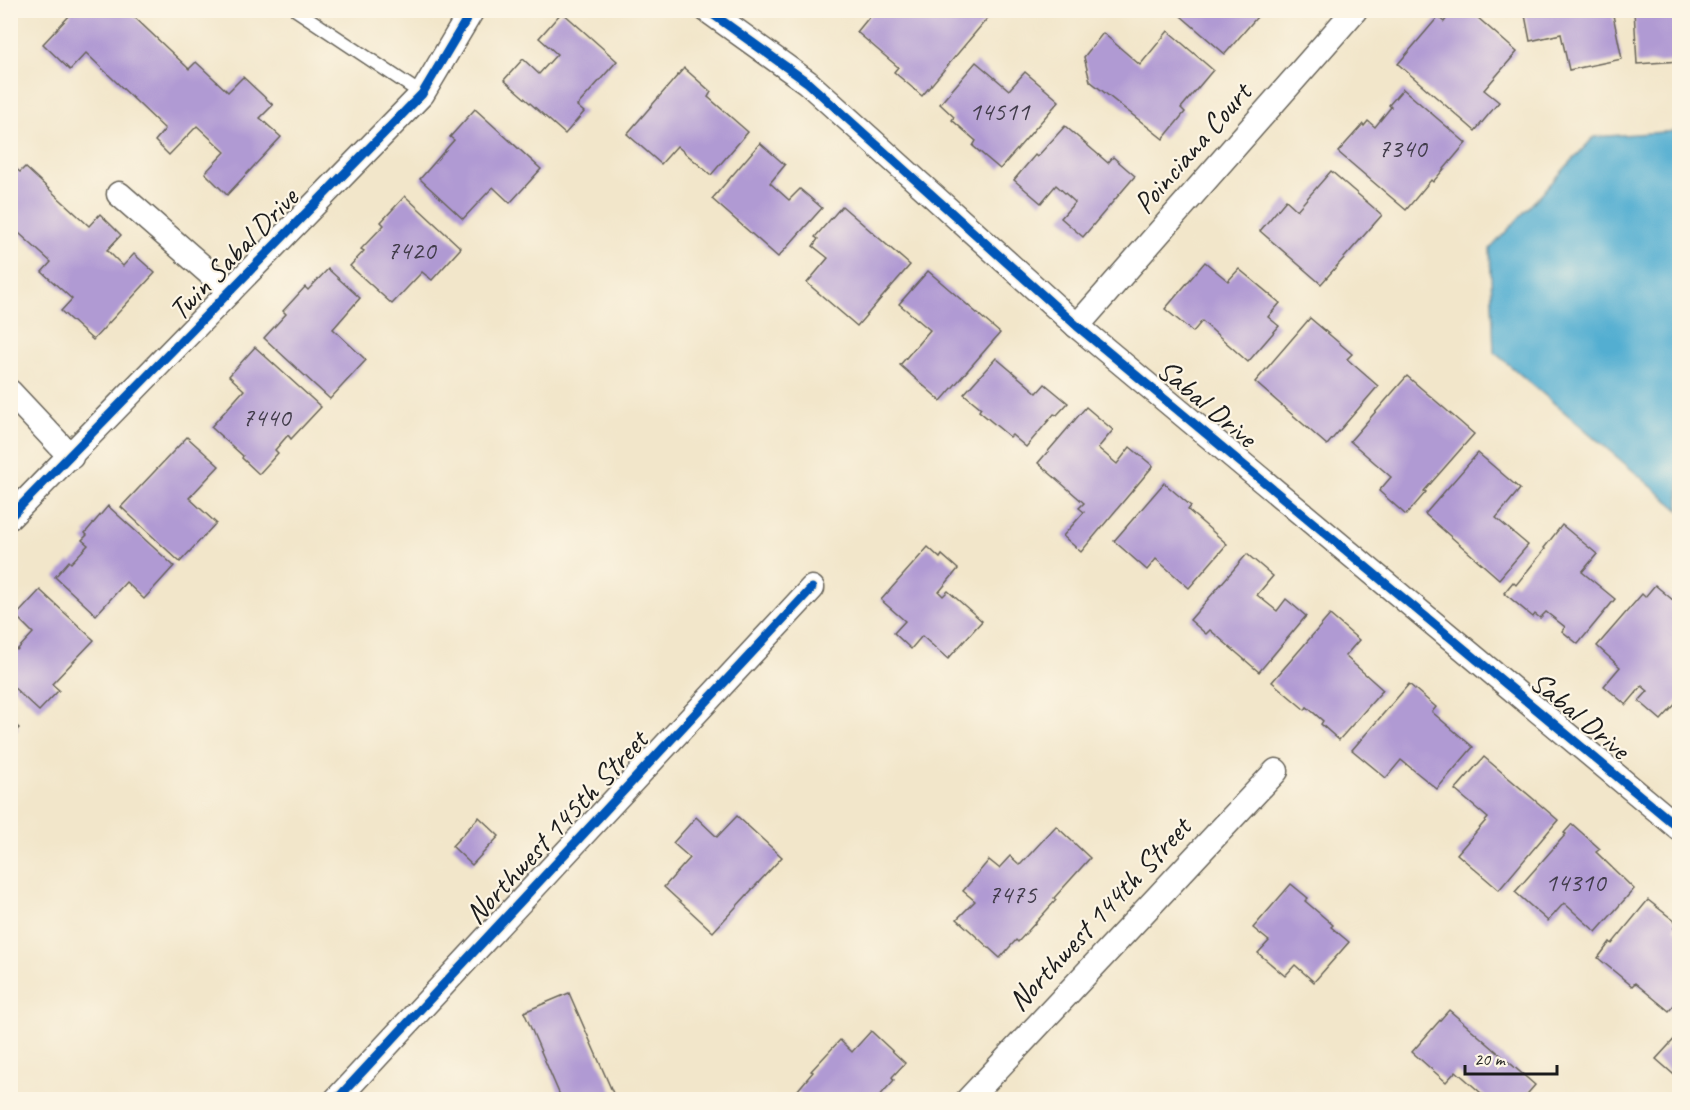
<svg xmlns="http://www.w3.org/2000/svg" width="1690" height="1110" font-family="Caveat,sans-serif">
  <rect width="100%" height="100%" fill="#fcf5e5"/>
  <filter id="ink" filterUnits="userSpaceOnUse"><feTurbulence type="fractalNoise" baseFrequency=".0167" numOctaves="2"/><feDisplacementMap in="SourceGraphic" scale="12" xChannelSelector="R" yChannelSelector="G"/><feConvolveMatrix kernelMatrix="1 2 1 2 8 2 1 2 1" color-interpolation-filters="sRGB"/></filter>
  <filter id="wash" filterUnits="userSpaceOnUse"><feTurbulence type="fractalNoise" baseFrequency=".008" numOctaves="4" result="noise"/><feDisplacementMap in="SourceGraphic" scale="24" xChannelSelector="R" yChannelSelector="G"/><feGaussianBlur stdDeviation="1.35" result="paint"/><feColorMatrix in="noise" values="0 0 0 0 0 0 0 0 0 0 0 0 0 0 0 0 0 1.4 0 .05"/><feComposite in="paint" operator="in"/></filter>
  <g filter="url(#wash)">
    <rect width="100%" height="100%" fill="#f2e6ca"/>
    <polygon fill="#53aed1" stroke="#386576" stroke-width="1.5" points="1679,131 1680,131 1679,510 1494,352 1490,249 1594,137"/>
    <g id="blocks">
      <g fill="#b09ad3">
        <polygon points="67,10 131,10 129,12 189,69 196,62 228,92 243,77 273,105 260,118 281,137 227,195 205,173 225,152 197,126 169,155 155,141 165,129 86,53 70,70 43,44 71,14"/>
        <polygon points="875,10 987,10 991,14 922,96 894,72 898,67 857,32"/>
        <polygon points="1174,10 1263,10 1225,54"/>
        <polygon points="1453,10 1469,10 1517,52 1484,90 1499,102 1475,131 1398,64 1438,17 1444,22"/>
        <polygon points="1524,10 1612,10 1622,59 1569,70 1561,34 1530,41"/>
        <polygon points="1634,10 1680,10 1680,61 1637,64"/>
        <polygon points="562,12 617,61 577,106 584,112 565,134 504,80 523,59 539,74 557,54 539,38"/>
        <polygon points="1168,31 1213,70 1181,108 1185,112 1163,139 1090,81 1084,57 1103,33 1140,65"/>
        <polygon points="976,62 1009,90 1025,72 1059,101 1000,169 973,146 976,141 952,120 954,117 940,104"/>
        <polygon points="684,68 711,92 708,97 748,132 711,175 677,146 661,164 627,134"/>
        <polygon points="1403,89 1466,143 1433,182 1431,180 1406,210 1338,152 1363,124 1364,126 1368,121 1375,127 1391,107 1389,105"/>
        <polygon points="475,109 541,169 510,203 493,187 463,219 420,179 454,140 450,137"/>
        <polygon points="1065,126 1108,163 1113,157 1135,176 1083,237 1061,218 1075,202 1056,185 1041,203 1014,180 1035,155 1037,157"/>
        <polygon points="760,143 785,165 770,183 789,200 800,189 822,208 778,257 712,199"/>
        <polygon points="10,164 20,172 25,167 89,226 100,214 121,235 107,250 123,266 134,254 155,273 93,340 61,311 72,299 42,272 51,262 10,225"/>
        <polygon points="1331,171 1382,215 1321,284 1260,231 1286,200 1297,210"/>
        <polygon points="405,196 461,248 432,280 422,272 392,304 350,266 364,251 361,249 384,225 381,222"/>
        <polygon points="842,206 910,265 857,326 807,283 828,258 813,246 818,239 815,237"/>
        <polygon points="1205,262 1228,281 1239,269 1280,303 1268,317 1279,326 1248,362 1202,321 1193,332 1165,309"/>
        <polygon points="328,269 360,298 333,329 366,360 330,399 264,338 286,314 283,311 305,287 308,290"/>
        <polygon points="928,271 1000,333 941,401 900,365 930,330 899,304"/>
        <polygon points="1310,318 1352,354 1347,359 1378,386 1327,445 1255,382"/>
        <polygon points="255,347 321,407 291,439 288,435 275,450 278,453 259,474 242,458 243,456 211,427 244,390 229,376"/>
        <polygon points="996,358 1037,393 1045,384 1068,403 1057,415 1054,414 1026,447 1012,435 1010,437 979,411 981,408 964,394"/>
        <polygon points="1407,376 1474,434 1424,491 1426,492 1406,515 1379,491 1391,477 1350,441"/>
        <polygon points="1086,407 1113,430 1098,448 1117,464 1130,447 1153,466 1081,552 1063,536 1084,512 1079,508 1084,503 1038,463"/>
        <polygon points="187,437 219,466 189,498 216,523 180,562 121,507"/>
        <polygon points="1478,453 1520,489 1496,518 1528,545 1499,579 1425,514"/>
        <polygon points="1164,483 1191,506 1188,510 1227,544 1189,588 1156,559 1147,570 1114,541"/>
        <polygon points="108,506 174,566 144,599 126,582 96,615 55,577 69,561 71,563 88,545 82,540 87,535 85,533"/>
        <polygon points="1562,525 1597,554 1582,572 1615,599 1578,644 1562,631 1565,627 1546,612 1540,618 1535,614 1533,617 1504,593 1513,582 1516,585 1545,549 1544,548"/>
        <polygon points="928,547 940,558 942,555 958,569 939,592 943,596 948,591 982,621 948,659 922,636 911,649 894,633 905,621 881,600"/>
        <polygon points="1247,554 1273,576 1257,595 1277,611 1286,599 1306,616 1259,672 1210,630 1206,634 1190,620"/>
        <polygon points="1655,585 1680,606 1680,699 1661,720 1639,701 1648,691 1642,686 1626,705 1604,686 1620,667 1597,646 1642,594 1645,597"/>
        <polygon points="40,590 94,640 52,684 59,690 39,711 10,684 10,644 17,650 33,633 16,616"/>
        <polygon points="1330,615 1359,640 1345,656 1383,690 1339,740 1321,724 1323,721 1307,707 1305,710 1272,682"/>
        <polygon points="1409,684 1436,707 1432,712 1473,747 1437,789 1401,760 1386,778 1352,750"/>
        <polygon points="10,720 19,728 10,737"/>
        <polygon points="1484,757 1558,820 1499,890 1457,854 1488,818 1455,790"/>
        <polygon points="737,816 782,857 713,932 664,887 690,858 673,843 696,817 717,837"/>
        <polygon points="479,817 499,836 472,865 452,846"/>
        <polygon points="1572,824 1600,849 1596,852 1634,889 1596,932 1564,903 1548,921 1515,892 1566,834 1564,833"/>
        <polygon points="1056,826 1090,858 1054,898 1056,900 1018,942 1016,940 1000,958 957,919 975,901 963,891 989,860 999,868 1010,856 1020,865"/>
        <polygon points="1291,884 1308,898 1305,901 1333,925 1331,927 1349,942 1314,982 1295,965 1285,976 1258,953 1269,941 1253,928"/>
        <polygon points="1648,900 1677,923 1674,928 1680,932 1680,998 1669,1011 1635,983 1632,986 1598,958 1610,942 1612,944"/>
        <polygon points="569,993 616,1100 562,1100 524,1012"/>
        <polygon points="1449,1010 1535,1085 1522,1100 1489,1100 1456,1071 1446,1082 1412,1052"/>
        <polygon points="871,1031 905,1063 892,1077 894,1080 876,1100 807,1100 797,1091 813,1072 811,1071 840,1040 852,1052"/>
        <polygon points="1680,1033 1680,1080 1656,1059"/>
      </g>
    </g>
  </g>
  <g filter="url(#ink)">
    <use href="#blocks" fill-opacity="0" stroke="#676359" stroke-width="1.5"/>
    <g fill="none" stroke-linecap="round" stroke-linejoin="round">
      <defs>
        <polyline id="lane" points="296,10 422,94"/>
        <g id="street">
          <polyline points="707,10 807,82 1077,326 1680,829"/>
          <polyline points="119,194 230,291"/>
          <polyline points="1077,326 1355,10"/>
          <polyline points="10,392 71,457"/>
          <polyline points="10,517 422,94 472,10"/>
          <polyline points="336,1100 812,588"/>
          <polyline points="968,1100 1276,771"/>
        </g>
      </defs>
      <use href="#lane" stroke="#676359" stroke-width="15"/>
      <use href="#street" stroke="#676359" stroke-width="27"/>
      <use href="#lane" stroke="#fff" stroke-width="12"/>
      <use href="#street" stroke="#fff" stroke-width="24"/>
      <defs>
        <g id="cycleway">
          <polyline points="707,10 807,82 1077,326 1680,829"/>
          <polyline points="10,517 422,94 472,10"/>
          <polyline points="336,1100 812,588"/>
        </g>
      </defs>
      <use href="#cycleway" stroke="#fcf5e5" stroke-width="13"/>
      <use href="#cycleway" stroke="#0057b8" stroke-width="9"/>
    </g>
  </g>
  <g text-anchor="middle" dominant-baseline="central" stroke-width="4.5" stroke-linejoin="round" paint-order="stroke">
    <g font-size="27" fill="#413c4a">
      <text x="999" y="111">14511</text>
      <text x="1402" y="148">7340</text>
      <text x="411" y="250">7420</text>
      <text x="266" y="417">7440</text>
      <text x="1575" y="882">14310</text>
      <text x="1012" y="894">7475</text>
    </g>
    <g font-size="30" fill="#1c1c1c" stroke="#fcf5e5">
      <text transform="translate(1192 148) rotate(-49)">Poinciana Court</text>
      <text transform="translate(233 254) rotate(-46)">Twin Sabal Drive</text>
      <text transform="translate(1207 403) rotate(40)">Sabal Drive</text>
      <text transform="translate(1580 715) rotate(40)">Sabal Drive</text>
      <text transform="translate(556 827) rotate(-47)">Northwest 145th Street</text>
      <text transform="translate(1099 914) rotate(-47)">Northwest 144th Street</text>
    </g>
  </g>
  <rect width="1690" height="1110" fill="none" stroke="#fcf5e5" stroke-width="36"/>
  <path d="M1465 1065v9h92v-9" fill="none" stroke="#1c1c1c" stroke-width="3"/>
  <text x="1474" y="1065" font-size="18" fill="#1c1c1c" stroke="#fcf5e5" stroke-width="4.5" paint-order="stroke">20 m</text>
</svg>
